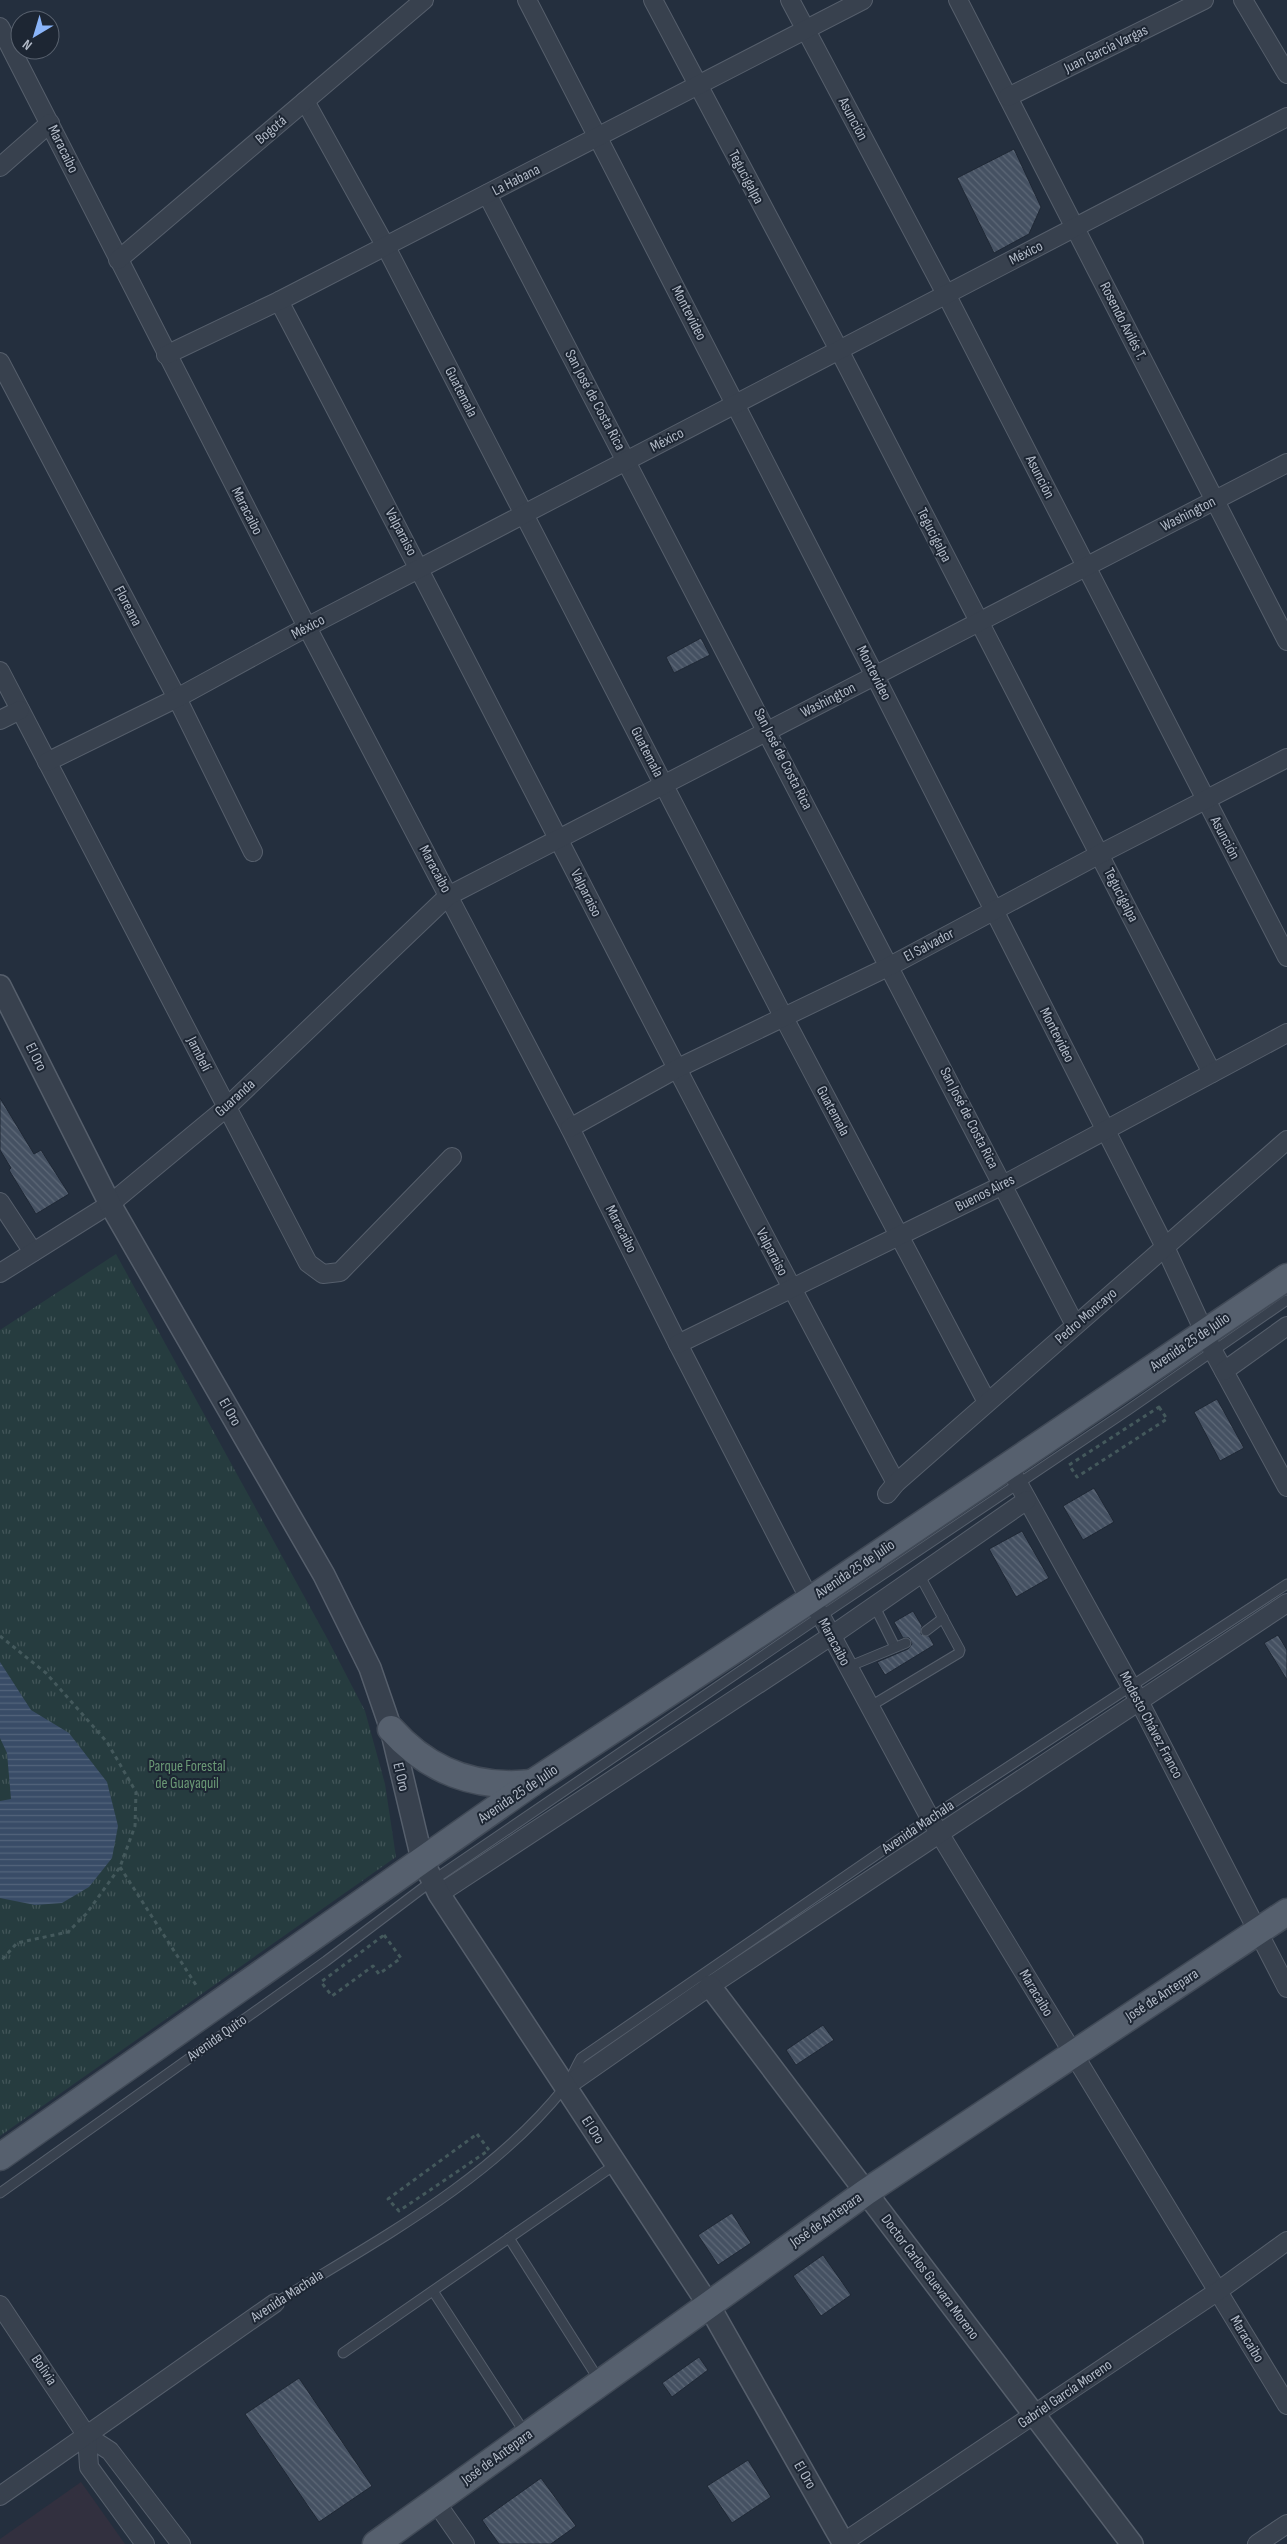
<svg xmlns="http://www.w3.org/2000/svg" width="1287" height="2544" font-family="'Sofia Sans Condensed',sans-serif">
  <defs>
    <pattern id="park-tufts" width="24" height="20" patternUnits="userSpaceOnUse" patternTransform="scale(1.25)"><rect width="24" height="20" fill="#263c3f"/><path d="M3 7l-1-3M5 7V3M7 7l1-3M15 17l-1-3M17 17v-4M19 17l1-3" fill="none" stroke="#435659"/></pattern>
    <pattern id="water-rules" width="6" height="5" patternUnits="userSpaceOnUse" patternTransform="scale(1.25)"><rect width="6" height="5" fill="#394c67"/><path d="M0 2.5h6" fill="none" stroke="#53647b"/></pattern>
    <pattern id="building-back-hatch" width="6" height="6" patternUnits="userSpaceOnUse" patternTransform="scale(1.25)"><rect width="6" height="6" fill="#455162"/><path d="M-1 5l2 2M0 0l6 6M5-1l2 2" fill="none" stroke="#5d6877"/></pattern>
  </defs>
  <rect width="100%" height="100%" fill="#242f3e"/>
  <polygon fill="#32303f" points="81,2482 125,2544 0,2544 0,2539"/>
  <polygon fill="url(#park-tufts)" points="116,1254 327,1638 365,1711 385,1784 396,1857 0,2136 0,1330"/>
  <polygon fill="url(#water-rules)" points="0,1662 31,1710 69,1733 107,1782 118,1826 112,1858 89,1887 62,1903 35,1905 0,1898 0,1801 11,1799 7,1753 0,1738"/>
  <g fill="url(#building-back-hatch)" stroke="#1f2835">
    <polygon points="1014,149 1041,207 1029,234 994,253 957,178"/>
    <polygon points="701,638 710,655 674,673 666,657"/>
    <polygon points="0,1098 34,1154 41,1150 69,1194 36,1214 9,1170 11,1168 0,1150"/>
    <polygon points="1217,1399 1244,1448 1220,1461 1194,1412"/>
    <polygon points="1094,1488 1114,1522 1083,1540 1063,1506"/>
    <polygon points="1022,1531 1049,1578 1016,1597 989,1549"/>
    <polygon points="913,1611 922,1626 921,1634 929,1636 934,1645 885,1675 877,1662 908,1649 912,1644 909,1638 903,1638 894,1622"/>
    <polygon points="1278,1635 1287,1650 1287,1680 1264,1643"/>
    <polygon points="823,2025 834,2040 796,2065 786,2050"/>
    <polygon points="732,2213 751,2243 718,2265 698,2235"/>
    <polygon points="823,2255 851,2295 821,2316 793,2276"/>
    <polygon points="699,2357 708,2370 672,2397 662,2383"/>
    <polygon points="299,2378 372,2486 319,2522 245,2414"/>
    <polygon points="748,2460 771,2497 732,2523 707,2486"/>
    <polygon points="541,2478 576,2526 551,2544 499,2544 482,2520"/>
  </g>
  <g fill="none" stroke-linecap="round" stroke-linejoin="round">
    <defs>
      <g id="service">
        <polyline points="875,1607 895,1647"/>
        <polyline points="926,1631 943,1618"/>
        <polyline points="848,1667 906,1643"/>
        <polyline points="869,1707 959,1653 960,1650 920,1576"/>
        <polyline points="0,2193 326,1961 432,1881 821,1616 1128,1410 1287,1300"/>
        <polyline points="509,2238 599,2380"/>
        <polyline points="433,2291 525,2433"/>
        <path d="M275,2303c100,-62 214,-121 289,-215 7,-8 11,-20 17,-30l349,-240 357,-234"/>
        <polyline points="343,2353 616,2164"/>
      </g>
      <g id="minor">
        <polyline points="527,0 875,676 1165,1247 1213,1351 1287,1487"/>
        <polyline points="653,0 839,350 1212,1073"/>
        <polyline points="790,0 946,294 1287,957"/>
        <polyline points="958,0 1287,641"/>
        <polyline points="1243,0 1287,74"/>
        <polyline points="0,27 307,627 570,1128 678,1344 810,1600 821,1616 930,1818 1287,2405"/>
        <polyline points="1008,97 1204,0"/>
        <polyline points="305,101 386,247 783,1016 987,1402"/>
        <polyline points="0,167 50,123"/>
        <polyline points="487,194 1075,1325"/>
        <polyline points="118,260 424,0"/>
        <path d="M279,301c207,393 406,791 617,1182"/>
        <polyline points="166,355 279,301 863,0"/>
        <polyline points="0,362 177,698 253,852"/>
        <polyline points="0,671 308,1263 323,1274 340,1272 452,1157"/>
        <polyline points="0,720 20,710"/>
        <polyline points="47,762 177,698 307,627 1287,117"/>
        <polyline points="570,1128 676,1069 890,966 1100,854 1287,758"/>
        <polyline points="0,1202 33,1252"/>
        <polyline points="0,1273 110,1204 227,1107 448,896 1287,463"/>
        <polyline points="678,1344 1003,1185 1287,1033"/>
        <polyline points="1224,1371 1287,1326"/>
        <polyline points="1008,1465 1139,1701 1287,1988"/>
        <polyline points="887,1494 896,1483 1287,1140"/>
        <polyline points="439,1894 831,1636 1027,1500"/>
        <polyline points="565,2087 710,1986 1287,1603"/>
        <polyline points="0,2305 87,2436 110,2451 181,2544"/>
        <polyline points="87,2436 89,2467 145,2544"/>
        <polyline points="0,2496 275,2303"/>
        <polyline points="435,2501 465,2544"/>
        <polyline points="841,2544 1218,2291 1287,2241"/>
        <polyline points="1257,2544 1287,2524"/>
      </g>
      <g id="tertiary">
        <polyline points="0,986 110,1204 324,1575 370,1668 391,1729 422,1859 439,1894 708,2304 844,2544"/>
        <polyline points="710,1986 1132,2544"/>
      </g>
      <g id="primary">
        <path d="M391,1729c37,42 85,60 141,54"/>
        <polyline points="0,2157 532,1783 810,1600 1287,1277"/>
        <polyline points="376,2544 866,2192 1287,1912"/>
      </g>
    </defs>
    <use href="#service" stroke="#565f6c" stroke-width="11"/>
    <use href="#minor" stroke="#565f6c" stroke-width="20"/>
    <use href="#tertiary" stroke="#565f6c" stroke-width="24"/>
    <use href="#primary" stroke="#414a57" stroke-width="29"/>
    <g stroke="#44595c" stroke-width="3" stroke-dasharray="4 4" stroke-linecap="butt">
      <polygon points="1159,1407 1167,1419 1077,1477 1069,1465"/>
      <polyline points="0,1636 46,1673 107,1742 136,1792 135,1826 120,1867 86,1914 68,1932 17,1943 0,1962"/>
      <polyline points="120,1867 196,1985"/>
      <polygon points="384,1935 401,1958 379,1974 373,1966 332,1996 321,1982"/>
      <polygon points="477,2134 489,2150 399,2211 388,2199"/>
    </g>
    <use href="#service" stroke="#38414e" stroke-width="9"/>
    <use href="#minor" stroke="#38414e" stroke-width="18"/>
    <use href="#tertiary" stroke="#38414e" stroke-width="21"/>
    <use href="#primary" stroke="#56606e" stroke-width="26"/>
  </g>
  <g text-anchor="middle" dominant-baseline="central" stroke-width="4" stroke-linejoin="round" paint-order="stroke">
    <g font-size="15" fill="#b4bcc9" stroke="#1d2633">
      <text transform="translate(1106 49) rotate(-26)">Juan García Vargas</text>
      <text transform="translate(853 119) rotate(62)">Asunción</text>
      <text transform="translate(271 130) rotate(-40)">Bogotá</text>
      <text transform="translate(63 149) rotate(64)">Maracaibo</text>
      <text transform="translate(746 177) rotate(62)">Tegucigalpa</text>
      <text transform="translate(516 180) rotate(-27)">La Habana</text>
      <text transform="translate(1026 253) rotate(-27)">México</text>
      <text transform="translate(689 313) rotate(63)">Montevideo</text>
      <text transform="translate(1123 321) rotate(63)">Rosendo Avilés T.</text>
      <text transform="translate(461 392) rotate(63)">Guatemala</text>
      <text transform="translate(595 400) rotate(62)">San José de Costa Rica</text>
      <text transform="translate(667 440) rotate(-27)">México</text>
      <text transform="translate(1040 477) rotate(63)">Asunción</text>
      <text transform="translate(247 511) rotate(63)">Maracaibo</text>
      <text transform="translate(1188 514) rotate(-27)">Washington</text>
      <text transform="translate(401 532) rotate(62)">Valparaiso</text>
      <text transform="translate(934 535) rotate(63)">Tegucigalpa</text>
      <text transform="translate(128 606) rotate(62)">Floreana</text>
      <text transform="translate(308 627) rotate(-28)">México</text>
      <text transform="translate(874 673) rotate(63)">Montevideo</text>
      <text transform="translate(828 700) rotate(-27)">Washington</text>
      <text transform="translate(647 752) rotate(63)">Guatemala</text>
      <text transform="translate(783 759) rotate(63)">San José de Costa Rica</text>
      <text transform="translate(1225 838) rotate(62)">Asunción</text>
      <text transform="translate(435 869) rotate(62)">Maracaibo</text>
      <text transform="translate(586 893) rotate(63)">Valparaiso</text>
      <text transform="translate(1121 895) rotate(63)">Tegucigalpa</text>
      <text transform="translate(929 945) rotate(-28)">El Salvador</text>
      <text transform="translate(1057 1035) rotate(63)">Montevideo</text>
      <text transform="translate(199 1054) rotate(63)">Jambelí</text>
      <text transform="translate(36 1057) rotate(63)">El Oro</text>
      <text transform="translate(235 1098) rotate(-42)">Guaranda</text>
      <text transform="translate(833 1111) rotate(62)">Guatemala</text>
      <text transform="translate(969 1118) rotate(63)">San José de Costa Rica</text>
      <text transform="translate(985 1193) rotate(-27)">Buenos Aires</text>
      <text transform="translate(621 1229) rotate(63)">Maracaibo</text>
      <text transform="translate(772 1252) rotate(62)">Valparaiso</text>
      <text transform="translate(1086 1316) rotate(-41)">Pedro Moncayo</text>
      <text transform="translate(1190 1342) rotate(-34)">Avenida 25 de Julio</text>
      <text transform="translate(230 1412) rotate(60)">El Oro</text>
      <text transform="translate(855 1569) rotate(-34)">Avenida 25 de Julio</text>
      <text transform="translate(834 1642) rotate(62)">Maracaibo</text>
      <text transform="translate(1151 1725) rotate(62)">Modesto Chávez Franco</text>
      <text transform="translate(401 1777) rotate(77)">El Oro</text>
      <text transform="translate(518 1794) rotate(-34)">Avenida 25 de Julio</text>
      <text transform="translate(918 1827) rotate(-34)">Avenida Machala</text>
      <text transform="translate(1036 1993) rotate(59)">Maracaibo</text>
      <text transform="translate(1162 1995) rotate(-33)">José de Antepara</text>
      <text transform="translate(217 2038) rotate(-35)">Avenida Quito</text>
      <text transform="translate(593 2130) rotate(57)">El Oro</text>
      <text transform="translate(826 2220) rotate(-35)">José de Antepara</text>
      <text transform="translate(930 2277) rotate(53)">Doctor Carlos Guevara Moreno</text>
      <text transform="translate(287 2296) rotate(-33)">Avenida Machala</text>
      <text transform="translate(1247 2339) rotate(59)">Maracaibo</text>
      <text transform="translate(44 2370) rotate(56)">Bolivia</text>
      <text transform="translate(1065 2394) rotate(-34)">Gabriel García Moreno</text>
      <text transform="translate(497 2457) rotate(-36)">José de Antepara</text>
      <text transform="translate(805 2475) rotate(60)">El Oro</text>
    </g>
    <g font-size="15" fill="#6b9a76" stroke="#1d2633">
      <text x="187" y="1766">Parque Forestal<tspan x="187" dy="17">de Guayaquil</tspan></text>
    </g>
  </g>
  <g transform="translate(35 35) rotate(218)"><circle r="24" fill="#1d2633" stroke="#59626f"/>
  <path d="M0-4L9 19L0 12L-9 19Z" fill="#8ab4f8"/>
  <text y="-8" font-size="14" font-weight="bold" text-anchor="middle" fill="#b4bcc9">N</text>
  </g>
</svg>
